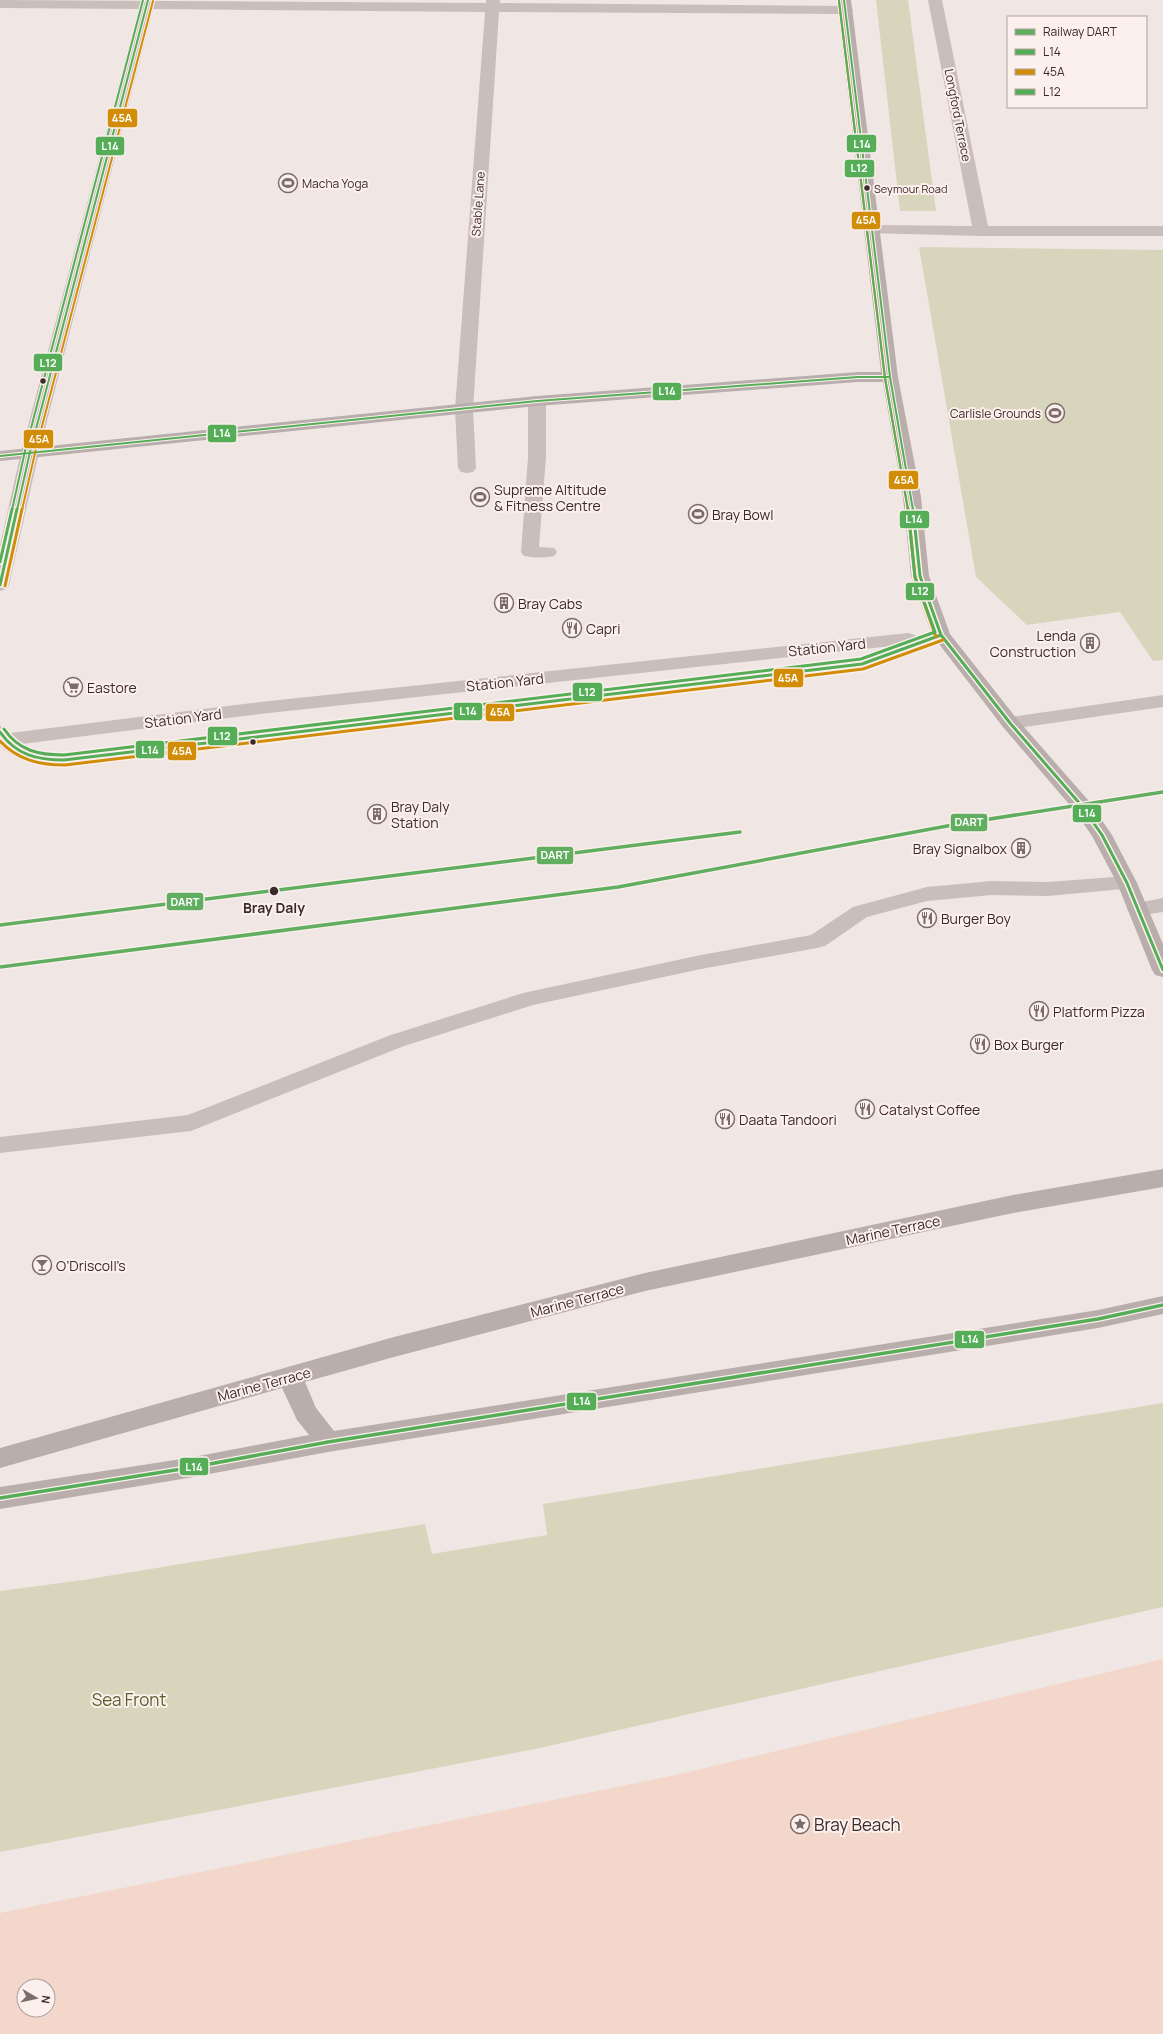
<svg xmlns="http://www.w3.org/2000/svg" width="1163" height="2034" font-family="Manrope,sans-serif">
  <rect width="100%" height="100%" fill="#f0e7e4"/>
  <g fill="#d8d5bd">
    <polygon points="876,0 908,0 936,211 900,211"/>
    <polygon points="919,247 1163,250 1163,660 1153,661 1120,612 1027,625 976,577"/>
    <polygon points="1163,1403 1163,1607 535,1749 0,1852 0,1591 83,1580 425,1524 432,1554 547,1535 543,1504"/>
  </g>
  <path fill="#f2d7ca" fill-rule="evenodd" d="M1163,1659v375h-1163v-121l680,-139zM24,1986h24v24h-24z"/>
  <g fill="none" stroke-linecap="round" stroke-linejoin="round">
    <g fill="#cabebc" fill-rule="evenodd">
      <path d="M537,396l6,1 3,4v56l-7,90 15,1 3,4 -3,4c-10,2 -20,2 -30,0l-3,-4 7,-95v-56l3,-4z"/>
      <polygon points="464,404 470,405 473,409 476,468 473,472 467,473 461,472 458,468 455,409 458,405"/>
      <polygon points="30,447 36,448 39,452 9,585 7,589 0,591 0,545 21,452 24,448"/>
      <path d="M941,629l7,2 2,4 -2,4 -86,31 -798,96c-24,1 -46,-3 -64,-20v-20l7,2 3,5 250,-31 648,-69 7,2 1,3zM892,646l-33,13 -795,95h-22l-20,-10 238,-30z"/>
      <polygon points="1163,695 1163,707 1010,729 1003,727 1000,723 1003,719 1010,717"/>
      <polygon points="1127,876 1134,878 1137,883 1134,888 1048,896 992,895 927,901 867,917 825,946 817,948 701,969 533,1005 404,1046 191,1131 0,1153 0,1137 188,1115 388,1036 523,993 701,955 811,935 853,907 927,887 992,881 1048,882"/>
      <polygon points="1163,898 1163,912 1138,916 1131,914 1127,909 1131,904"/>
    </g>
    <g fill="#cabebc" fill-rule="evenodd">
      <polygon points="0,0 486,3 486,0 500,0 500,3 846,6 851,7 853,10 851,13 846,14 499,12 473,409 470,413 464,414 458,413 455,409 485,12 153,9 39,452 36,456 30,457 24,456 21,452 139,9 0,8"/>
      <polygon points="928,0 942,0 988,226 1163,226 1163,236 981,236 867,233 865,230 867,227 873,225 972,226"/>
    </g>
    <g fill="#baaead" fill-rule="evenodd">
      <polygon points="837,0 851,0 898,377 921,497 929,576 950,634 1017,719 1088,800 1112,835 1137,883 1163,944 1163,977 1155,975 1152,970 1117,883 1092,836 1074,810 1003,727 932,635 911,576 903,497 883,382 858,382 537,406 0,461 0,451 537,396 858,372 881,372"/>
      <polygon points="1163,1169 1163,1187 1013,1213 645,1291 394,1357 305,1382 316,1408 334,1431 1098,1310 1163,1296 1163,1314 1098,1328 328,1452 188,1478 0,1509 0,1487 188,1458 309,1435 297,1420 282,1388 0,1468 0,1448 394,1337 645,1273 1013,1195"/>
    </g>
    <defs>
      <g id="bus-1-far2">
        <polyline points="844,0 890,377 913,510"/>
        <polyline points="0,456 537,401 858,377 890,377"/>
        <polyline points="17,510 30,452 148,0"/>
      </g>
      <g id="bus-1-far1">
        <polyline points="913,509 920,576 941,635 1010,723 1081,805 1102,835 1127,883 1163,970"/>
        <polyline points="0,585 17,509"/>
        <path d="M0,732c16,23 37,28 64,28l798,-96 79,-29"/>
      </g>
      <polyline id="bus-1" points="0,1498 188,1468 328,1442 1098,1319 1163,1305"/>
      <g id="bus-2-far1">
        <polyline points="839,1 885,378 908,510"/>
        <polyline points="22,510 35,453 153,1"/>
      </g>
      <g id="bus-2">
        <polyline points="908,509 915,577 936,637"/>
        <polyline points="5,586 22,509"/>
        <path d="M0,741c18,19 39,24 65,24l798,-96 80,-29"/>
      </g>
      <g id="bus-3-far1">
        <polyline points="839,1 885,378 908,510"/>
        <polyline points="12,510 25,451 143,0"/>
      </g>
      <g id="bus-3">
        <polyline points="0,562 12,509"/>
        <path d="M4,729c15,22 35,26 60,26l797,-96 74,-27 -20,-55 -7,-68"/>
      </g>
    </defs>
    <use href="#bus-1-far2" stroke="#fcf0ed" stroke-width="4"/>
    <use href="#bus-1-far1" stroke="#fcf0ed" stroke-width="6"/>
    <use href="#bus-1" stroke="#fcf0ed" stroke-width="6"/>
    <use href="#bus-2-far1" stroke="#fcf0ed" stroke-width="4"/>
    <use href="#bus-2" stroke="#fcf0ed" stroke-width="6"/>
    <use href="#bus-3-far1" stroke="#fcf0ed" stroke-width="4"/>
    <use href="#bus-3" stroke="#fcf0ed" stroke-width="6"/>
    <use href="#bus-1-far2" stroke="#55ae57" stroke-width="2"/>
    <use href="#bus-1-far1" stroke="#55ae57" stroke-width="3"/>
    <use href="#bus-1" stroke="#55ae57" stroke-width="3.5"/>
    <use href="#bus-2-far1" stroke="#d28d08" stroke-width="2"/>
    <use href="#bus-2" stroke="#d28d08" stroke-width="3"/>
    <use href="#bus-3-far1" stroke="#55ae57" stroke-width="2"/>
    <use href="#bus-3" stroke="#55ae57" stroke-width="3"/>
    <defs>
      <g id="rail-1">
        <polyline points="0,925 740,832"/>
        <polyline points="0,967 618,887 958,824 1163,792"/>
      </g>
    </defs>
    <use href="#rail-1" stroke="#fcf0ed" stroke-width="6"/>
    <use href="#rail-1" stroke="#61ae61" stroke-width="3.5"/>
  </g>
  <defs>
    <symbol id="stadium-ring" viewBox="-11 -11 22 22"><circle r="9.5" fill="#fcf0ed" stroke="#7b6c6b" stroke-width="1.5"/><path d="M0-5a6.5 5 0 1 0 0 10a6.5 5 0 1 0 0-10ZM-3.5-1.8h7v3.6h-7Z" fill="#7b6c6b"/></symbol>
    <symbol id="building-ring" viewBox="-11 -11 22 22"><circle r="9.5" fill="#fcf0ed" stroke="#7b6c6b" stroke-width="1.5"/><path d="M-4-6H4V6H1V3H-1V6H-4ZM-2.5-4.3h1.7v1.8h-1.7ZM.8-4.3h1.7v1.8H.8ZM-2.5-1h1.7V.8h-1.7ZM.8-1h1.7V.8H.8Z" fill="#7b6c6b"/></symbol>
    <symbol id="restaurant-ring" viewBox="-11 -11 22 22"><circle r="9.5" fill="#fcf0ed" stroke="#7b6c6b" stroke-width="1.5"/><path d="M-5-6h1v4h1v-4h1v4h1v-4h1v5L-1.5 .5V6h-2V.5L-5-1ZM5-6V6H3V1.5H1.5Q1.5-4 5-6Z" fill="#7b6c6b"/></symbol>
    <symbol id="supermarket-ring" viewBox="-11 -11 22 22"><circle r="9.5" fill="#fcf0ed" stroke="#7b6c6b" stroke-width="1.5"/><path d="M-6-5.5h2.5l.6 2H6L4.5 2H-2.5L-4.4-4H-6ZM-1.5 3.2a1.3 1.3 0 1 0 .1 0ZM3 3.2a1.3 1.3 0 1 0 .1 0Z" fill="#7b6c6b"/></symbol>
    <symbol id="bar-ring" viewBox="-11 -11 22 22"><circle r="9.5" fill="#fcf0ed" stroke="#7b6c6b" stroke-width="1.5"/><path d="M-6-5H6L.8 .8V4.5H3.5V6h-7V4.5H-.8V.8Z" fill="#7b6c6b"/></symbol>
    <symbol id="sight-ring" viewBox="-11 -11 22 22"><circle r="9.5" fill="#fcf0ed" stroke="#7b6c6b" stroke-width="1.5"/><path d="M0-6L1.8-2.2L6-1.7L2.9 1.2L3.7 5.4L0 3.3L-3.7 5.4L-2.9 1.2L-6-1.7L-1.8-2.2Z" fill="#7b6c6b"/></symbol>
  </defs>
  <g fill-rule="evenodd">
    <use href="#stadium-ring" x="277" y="172" width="22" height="22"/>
    <use href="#stadium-ring" x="1044" y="402" width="22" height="22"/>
    <use href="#stadium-ring" x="469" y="486" width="22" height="22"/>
    <use href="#stadium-ring" x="687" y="503" width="22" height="22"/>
    <use href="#building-ring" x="493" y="592" width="22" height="22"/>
    <use href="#restaurant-ring" x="561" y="617" width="22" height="22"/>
    <use href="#building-ring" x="1079" y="632" width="22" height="22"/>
    <use href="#supermarket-ring" x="62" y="676" width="22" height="22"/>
    <use href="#building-ring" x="366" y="803" width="22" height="22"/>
    <use href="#building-ring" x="1010" y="837" width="22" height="22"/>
    <use href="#restaurant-ring" x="916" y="907" width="22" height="22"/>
    <use href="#restaurant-ring" x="1028" y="1000" width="22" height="22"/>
    <use href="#restaurant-ring" x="969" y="1033" width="22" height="22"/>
    <use href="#restaurant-ring" x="854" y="1098" width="22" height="22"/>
    <use href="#restaurant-ring" x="714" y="1108" width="22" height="22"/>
    <use href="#bar-ring" x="31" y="1254" width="22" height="22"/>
    <use href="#sight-ring" x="789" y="1813" width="22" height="22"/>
  </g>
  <g fill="#3c2a2a" stroke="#fcf0ed" stroke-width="1.5">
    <circle cx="867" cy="188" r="3.5"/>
    <circle cx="43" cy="381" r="3.5"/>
    <circle cx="253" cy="742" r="3.5"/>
    <circle cx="274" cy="891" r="5"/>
  </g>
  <g text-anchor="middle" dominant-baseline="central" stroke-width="4" stroke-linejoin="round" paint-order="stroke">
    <g font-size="11" fill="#3c2a2a" stroke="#fcf0ed" text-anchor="start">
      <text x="874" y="188">Seymour Road</text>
    </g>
    <g font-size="12" fill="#3c2a2a" stroke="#fcf0ed">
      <text transform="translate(958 115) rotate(79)">Longford Terrace</text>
      <text transform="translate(478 204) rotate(-86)">Stable Lane</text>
    </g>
    <g font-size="12" fill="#3c2a2a" stroke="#fcf0ed" text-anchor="start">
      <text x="302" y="183">Macha Yoga</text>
      <text x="1041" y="413" text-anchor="end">Carlisle Grounds</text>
    </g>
    <g font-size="14" fill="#3c2a2a" stroke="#fcf0ed" text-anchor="start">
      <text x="494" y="489">Supreme Altitude<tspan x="494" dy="16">&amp; Fitness Centre</tspan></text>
      <text x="712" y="514">Bray Bowl</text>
      <text x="518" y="603">Bray Cabs</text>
      <text x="586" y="628">Capri</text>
      <text x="1076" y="635" text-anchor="end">Lenda<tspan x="1076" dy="16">Construction</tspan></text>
      <text x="87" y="687">Eastore</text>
      <text x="391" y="806">Bray Daly<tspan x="391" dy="16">Station</tspan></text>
      <text x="1007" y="848" text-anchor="end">Bray Signalbox</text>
      <text x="941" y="918">Burger Boy</text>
      <text x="1053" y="1011">Platform Pizza</text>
      <text x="994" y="1044">Box Burger</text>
      <text x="879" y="1109">Catalyst Coffee</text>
      <text x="739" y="1119">Daata Tandoori</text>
      <text x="56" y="1265">O’Driscoll’s</text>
    </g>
    <g font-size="14" fill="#3c2a2a" stroke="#fcf0ed">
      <text transform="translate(827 647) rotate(-6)">Station Yard</text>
      <text transform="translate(505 682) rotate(-6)">Station Yard</text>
      <text transform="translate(183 718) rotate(-7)">Station Yard</text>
      <text transform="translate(893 1230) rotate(-12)">Marine Terrace</text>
      <text transform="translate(577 1300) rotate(-15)">Marine Terrace</text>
      <text transform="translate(264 1384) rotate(-15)">Marine Terrace</text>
    </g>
    <g font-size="14" font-weight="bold" fill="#3c2a2a" stroke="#fcf0ed">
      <text x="274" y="907">Bray Daly</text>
    </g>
    <g font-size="17" fill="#595d2b" stroke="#fcf0ed">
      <text x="129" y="1699">Sea Front</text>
    </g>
    <g font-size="17" fill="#3c2a2a" stroke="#fcf0ed" text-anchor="start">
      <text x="814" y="1824">Bray Beach</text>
    </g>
  </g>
  <g stroke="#fcf0ed" stroke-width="1.5">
    <rect x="107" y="108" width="31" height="20" rx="4" fill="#d28d08"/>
    <rect x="846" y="134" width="31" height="19" rx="4" fill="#55ae57"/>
    <rect x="95" y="136" width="30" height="20" rx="4" fill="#55ae57"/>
    <rect x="844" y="159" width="31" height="19" rx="4" fill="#55ae57"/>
    <rect x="851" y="211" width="30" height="19" rx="4" fill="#d28d08"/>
    <rect x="33" y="353" width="30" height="19" rx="4" fill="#55ae57"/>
    <rect x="652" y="382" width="30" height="19" rx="4" fill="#55ae57"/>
    <rect x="207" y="424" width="30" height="19" rx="4" fill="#55ae57"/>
    <rect x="23" y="429" width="31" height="20" rx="4" fill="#d28d08"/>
    <rect x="888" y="470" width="31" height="20" rx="4" fill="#d28d08"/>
    <rect x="899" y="510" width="31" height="19" rx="4" fill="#55ae57"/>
    <rect x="905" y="582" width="30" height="19" rx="4" fill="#55ae57"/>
    <rect x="773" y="668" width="31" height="20" rx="4" fill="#d28d08"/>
    <rect x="572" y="682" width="31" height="20" rx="4" fill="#55ae57"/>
    <rect x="453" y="702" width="30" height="19" rx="4" fill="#55ae57"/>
    <rect x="485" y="703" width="30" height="19" rx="4" fill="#d28d08"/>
    <rect x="207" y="726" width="31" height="20" rx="4" fill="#55ae57"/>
    <rect x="135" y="740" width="30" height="19" rx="4" fill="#55ae57"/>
    <rect x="167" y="741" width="30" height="20" rx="4" fill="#d28d08"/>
    <rect x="1072" y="804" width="30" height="19" rx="4" fill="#55ae57"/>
    <rect x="950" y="813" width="38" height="19" rx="4" fill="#61ae61"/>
    <rect x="536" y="846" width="38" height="19" rx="4" fill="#61ae61"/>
    <rect x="166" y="892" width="38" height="19" rx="4" fill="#61ae61"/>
    <rect x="954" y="1330" width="31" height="19" rx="4" fill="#55ae57"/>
    <rect x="566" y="1392" width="31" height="19" rx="4" fill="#55ae57"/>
    <rect x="179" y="1457" width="30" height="19" rx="4" fill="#55ae57"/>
  </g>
  <g font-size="11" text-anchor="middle" font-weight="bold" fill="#fff">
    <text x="122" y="122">45A</text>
    <text x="862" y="148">L14</text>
    <text x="110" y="150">L14</text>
    <text x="859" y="172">L12</text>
    <text x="866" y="224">45A</text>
    <text x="48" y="367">L12</text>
    <text x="667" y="395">L14</text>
    <text x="222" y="437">L14</text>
    <text x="39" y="443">45A</text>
    <text x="904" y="484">45A</text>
    <text x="914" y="523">L14</text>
    <text x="920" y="595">L12</text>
    <text x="788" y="682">45A</text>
    <text x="587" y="696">L12</text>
    <text x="468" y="715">L14</text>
    <text x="500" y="716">45A</text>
    <text x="222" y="740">L12</text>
    <text x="150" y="754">L14</text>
    <text x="182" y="755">45A</text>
    <text x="1087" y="817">L14</text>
    <text x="969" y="826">DART</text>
    <text x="555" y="859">DART</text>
    <text x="185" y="906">DART</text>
    <text x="970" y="1343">L14</text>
    <text x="582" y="1405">L14</text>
    <text x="194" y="1471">L14</text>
  </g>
  <rect x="1007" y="16" width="140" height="92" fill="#fcf0ed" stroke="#afa19f"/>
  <rect x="1015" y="29" width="20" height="6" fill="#61ae61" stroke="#afa19f"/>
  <text x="1043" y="36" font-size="12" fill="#3c2a2a">Railway DART</text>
  <rect x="1015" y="49" width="20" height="6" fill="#55ae57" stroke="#afa19f"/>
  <text x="1043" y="56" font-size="12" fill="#3c2a2a">L14</text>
  <rect x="1015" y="69" width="20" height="6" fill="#d28d08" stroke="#afa19f"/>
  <text x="1043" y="76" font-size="12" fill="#3c2a2a">45A</text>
  <rect x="1015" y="89" width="20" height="6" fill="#55ae57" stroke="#afa19f"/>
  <text x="1043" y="96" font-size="12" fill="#3c2a2a">L12</text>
  <g transform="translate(36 1998) rotate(99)"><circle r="19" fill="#fcf0ed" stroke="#afa19f"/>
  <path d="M0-3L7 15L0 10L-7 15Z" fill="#7b6c6b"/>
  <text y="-6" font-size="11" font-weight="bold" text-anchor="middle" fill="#3c2a2a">N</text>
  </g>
</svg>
